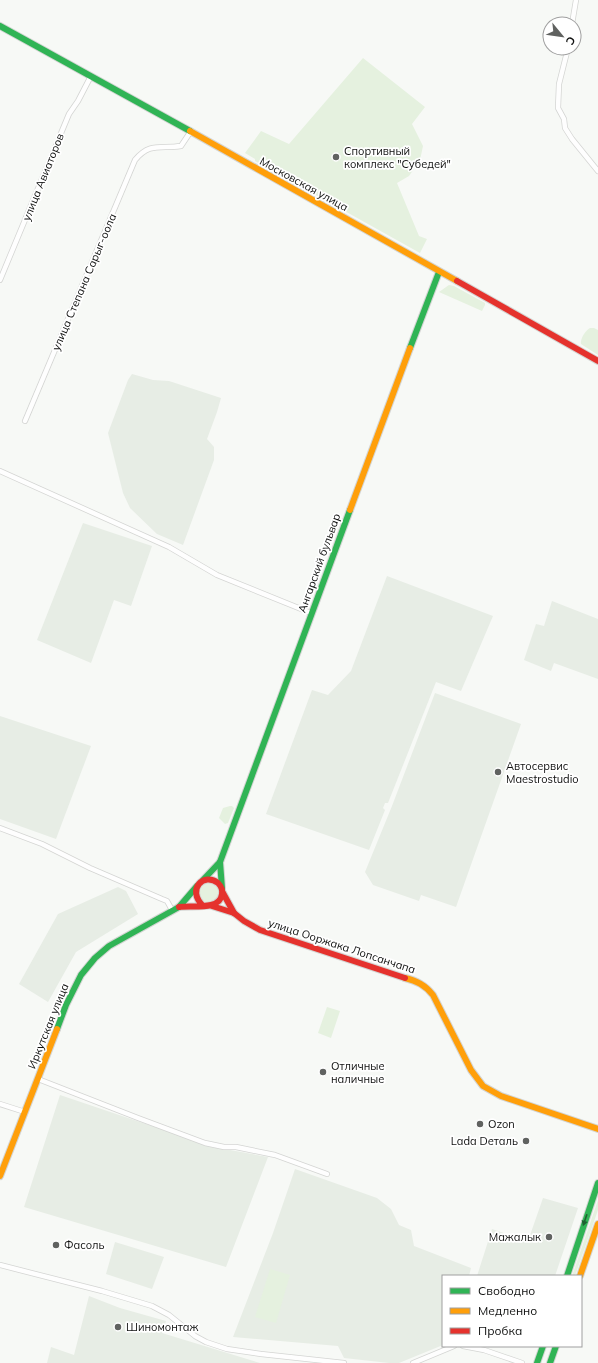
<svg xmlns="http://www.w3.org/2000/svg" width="598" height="1363" font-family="Mulish,sans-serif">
  <rect width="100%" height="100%" fill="#f7f9f6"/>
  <g fill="#e7ede5">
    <polygon points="132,374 153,380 169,381 221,398 217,412 207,439 214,447 214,460 183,545 157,534 130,508 123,493 108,433 128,380"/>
    <polygon points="83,523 152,546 131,606 114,600 91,663 37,640"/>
    <polygon points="387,576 493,616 461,691 436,682 388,803 385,803 383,808 385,810 369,850 266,814 312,690 328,695 351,671"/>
    <polygon points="552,601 598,619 598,679 554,663 551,671 524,660 536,624 544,626"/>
    <polygon points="435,693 521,724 456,907 421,895 419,901 373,885 365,872 392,806"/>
    <polygon points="0,716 91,746 56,839 0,819"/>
    <polygon points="118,887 126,891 138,914 76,952 48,1002 19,984 58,914"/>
    <polygon points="60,1095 214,1147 268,1157 226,1267 24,1207"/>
    <polygon points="295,1169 377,1198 391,1209 399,1225 411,1230 414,1246 471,1268 469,1276 443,1276 443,1345 399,1363 389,1363 344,1358 338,1346 233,1337 273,1233"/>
    <polygon points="543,1198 578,1208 555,1276 477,1276 492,1229 528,1241"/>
    <polygon points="115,1242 164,1257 152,1289 106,1274"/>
    <polygon points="89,1296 120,1308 166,1321 162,1333 260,1363 47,1363 51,1347 74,1355"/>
  </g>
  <g fill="#e5f1df">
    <polygon points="363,58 425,107 412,124 423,146 420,160 409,176 397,183 419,236 427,239 420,253 255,161 255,159 245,153 261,131 289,144"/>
    <polygon points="449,285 454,286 485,303 485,305 482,311 439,292"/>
    <path d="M590,328h4l4,2v25l-17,-11c-1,-5 4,-13 9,-16z"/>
    <polygon points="230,806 232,806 234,808 228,823 225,824 219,818 223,808"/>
    <circle cx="209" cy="893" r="11"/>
    <polygon points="327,1007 340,1011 331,1038 318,1033"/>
    <polygon points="598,1200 598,1210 575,1276 572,1276"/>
    <polygon points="270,1269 290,1275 276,1323 255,1317"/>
  </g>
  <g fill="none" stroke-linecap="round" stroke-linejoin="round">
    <defs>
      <g id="street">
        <polyline points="572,24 576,0"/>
        <polyline points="568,48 559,84 558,108 564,119 565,128 572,139 598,171"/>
        <polyline points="0,280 69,114 78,101 91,76"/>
        <path d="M25,421l110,-261c15,-18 25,-11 46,-14l10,-15"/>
        <polyline points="0,471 169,547 217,575 311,613"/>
        <polyline points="0,828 42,844 90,868 162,899 167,901 172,910"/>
        <polyline points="38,1079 138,1118 205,1143 224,1147 236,1147 275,1155 327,1174"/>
        <polyline points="0,1104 25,1112"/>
        <polyline points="0,1265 102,1291 152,1306 169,1315 195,1336 206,1342 227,1349 261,1354 344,1363"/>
        <polyline points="463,1346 484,1350 522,1363"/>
        <polyline points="413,1363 454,1346"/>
      </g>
      <g id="fast">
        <polyline points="0,26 190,131"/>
        <polyline points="410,348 439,272"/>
        <polyline points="203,880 220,862"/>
        <polyline points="222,888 220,862 350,510"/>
        <polyline points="57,1029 66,1005 81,975 95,958 109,946 179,907 197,886"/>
        <polyline points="567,1276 598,1183"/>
        <polyline points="537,1363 543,1346"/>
        <polyline points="550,1363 556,1346"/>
      </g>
      <g id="slow">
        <polyline points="190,131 457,281"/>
        <polyline points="350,510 410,348"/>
        <path d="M405,978c12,3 20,7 28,17l38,75 12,16 18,10 97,33"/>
        <polyline points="0,1176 57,1029"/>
        <polyline points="580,1276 598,1224"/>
      </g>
      <g id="jam">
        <polyline points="457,281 598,361"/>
        <polyline points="223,893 234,913"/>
        <polyline points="212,906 234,913 244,921 260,930 405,978"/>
        <path d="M179,907c13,-2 41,4 43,-13 1,-5 -1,-8 -4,-11 -14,-11 -32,6 -15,23"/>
      </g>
    </defs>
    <use href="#street" stroke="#d4d5d3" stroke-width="6"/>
    <use href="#fast" stroke="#d4d5d3" stroke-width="8"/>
    <use href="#slow" stroke="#d4d5d3" stroke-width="8"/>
    <use href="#jam" stroke="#d4d5d3" stroke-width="8"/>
    <use href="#street" stroke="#fefefe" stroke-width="4.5"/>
    <use href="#fast" stroke="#30b455" stroke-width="6"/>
    <use href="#slow" stroke="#ff9f0a" stroke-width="6"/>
    <use href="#jam" stroke="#e5322d" stroke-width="6"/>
  </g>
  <defs><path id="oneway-solid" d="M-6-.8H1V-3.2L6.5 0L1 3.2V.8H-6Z"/></defs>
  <use fill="#206232" href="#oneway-solid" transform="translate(585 1220) rotate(109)"/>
  <g fill="#606260" stroke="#fff" stroke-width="1.5">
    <circle cx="336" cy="157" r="4"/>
    <circle cx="498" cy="772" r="4"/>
    <circle cx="323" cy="1072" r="4"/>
    <circle cx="480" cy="1124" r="4"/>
    <circle cx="526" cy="1141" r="4"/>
    <circle cx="549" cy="1237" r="4"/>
    <circle cx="56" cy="1245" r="4"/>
    <circle cx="118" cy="1327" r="4"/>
  </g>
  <g text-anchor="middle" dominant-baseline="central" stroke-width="3.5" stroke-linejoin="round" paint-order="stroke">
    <g font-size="11" fill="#0f100f" stroke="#fff" text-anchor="start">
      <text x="344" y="151">Спортивный<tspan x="344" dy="13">комплекс "Субедей"</tspan></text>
      <text x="506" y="766">Автосервис<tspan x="506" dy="13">Maestrostudio</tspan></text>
      <text x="331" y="1066">Отличные<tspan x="331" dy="13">наличные</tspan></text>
      <text x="488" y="1124">Ozon</text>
      <text x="518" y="1141" text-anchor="end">Lada Dеталь</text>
      <text x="541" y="1237" text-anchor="end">Мажалык</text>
      <text x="64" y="1245">Фасоль</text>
      <text x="126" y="1327">Шиномонтаж</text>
    </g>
    <g font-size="11" fill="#0f100f" stroke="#fff">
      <text transform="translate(43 177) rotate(-68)">улица Авиаторов</text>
      <text transform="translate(304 184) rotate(29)">Московская улица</text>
      <text transform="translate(84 282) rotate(-67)">улица Степана Сарыг-оола</text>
      <text transform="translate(319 563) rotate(-70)">Ангарский бульвар</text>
      <text transform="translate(342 946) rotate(18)">улица Ооржака Лопсанчапа</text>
      <text transform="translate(48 1026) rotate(-68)">Иркутская улица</text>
    </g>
  </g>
  <rect x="442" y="1275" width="140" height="72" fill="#ffffff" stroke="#9f9f9f"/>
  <rect x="450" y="1288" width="20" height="6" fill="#30b455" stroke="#9f9f9f"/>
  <text x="478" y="1295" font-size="12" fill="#0f100f">Свободно</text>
  <rect x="450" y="1308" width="20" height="6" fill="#ff9f0a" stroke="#9f9f9f"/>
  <text x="478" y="1315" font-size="12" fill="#0f100f">Медленно</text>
  <rect x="450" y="1328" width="20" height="6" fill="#e5322d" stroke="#9f9f9f"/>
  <text x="478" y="1335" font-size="12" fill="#0f100f">Пробка</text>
  <g transform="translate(562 36) rotate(119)"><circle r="19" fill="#ffffff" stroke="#9f9f9f"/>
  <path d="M0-3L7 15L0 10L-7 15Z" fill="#606260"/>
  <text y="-6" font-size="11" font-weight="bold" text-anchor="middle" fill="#0f100f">С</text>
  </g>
</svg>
